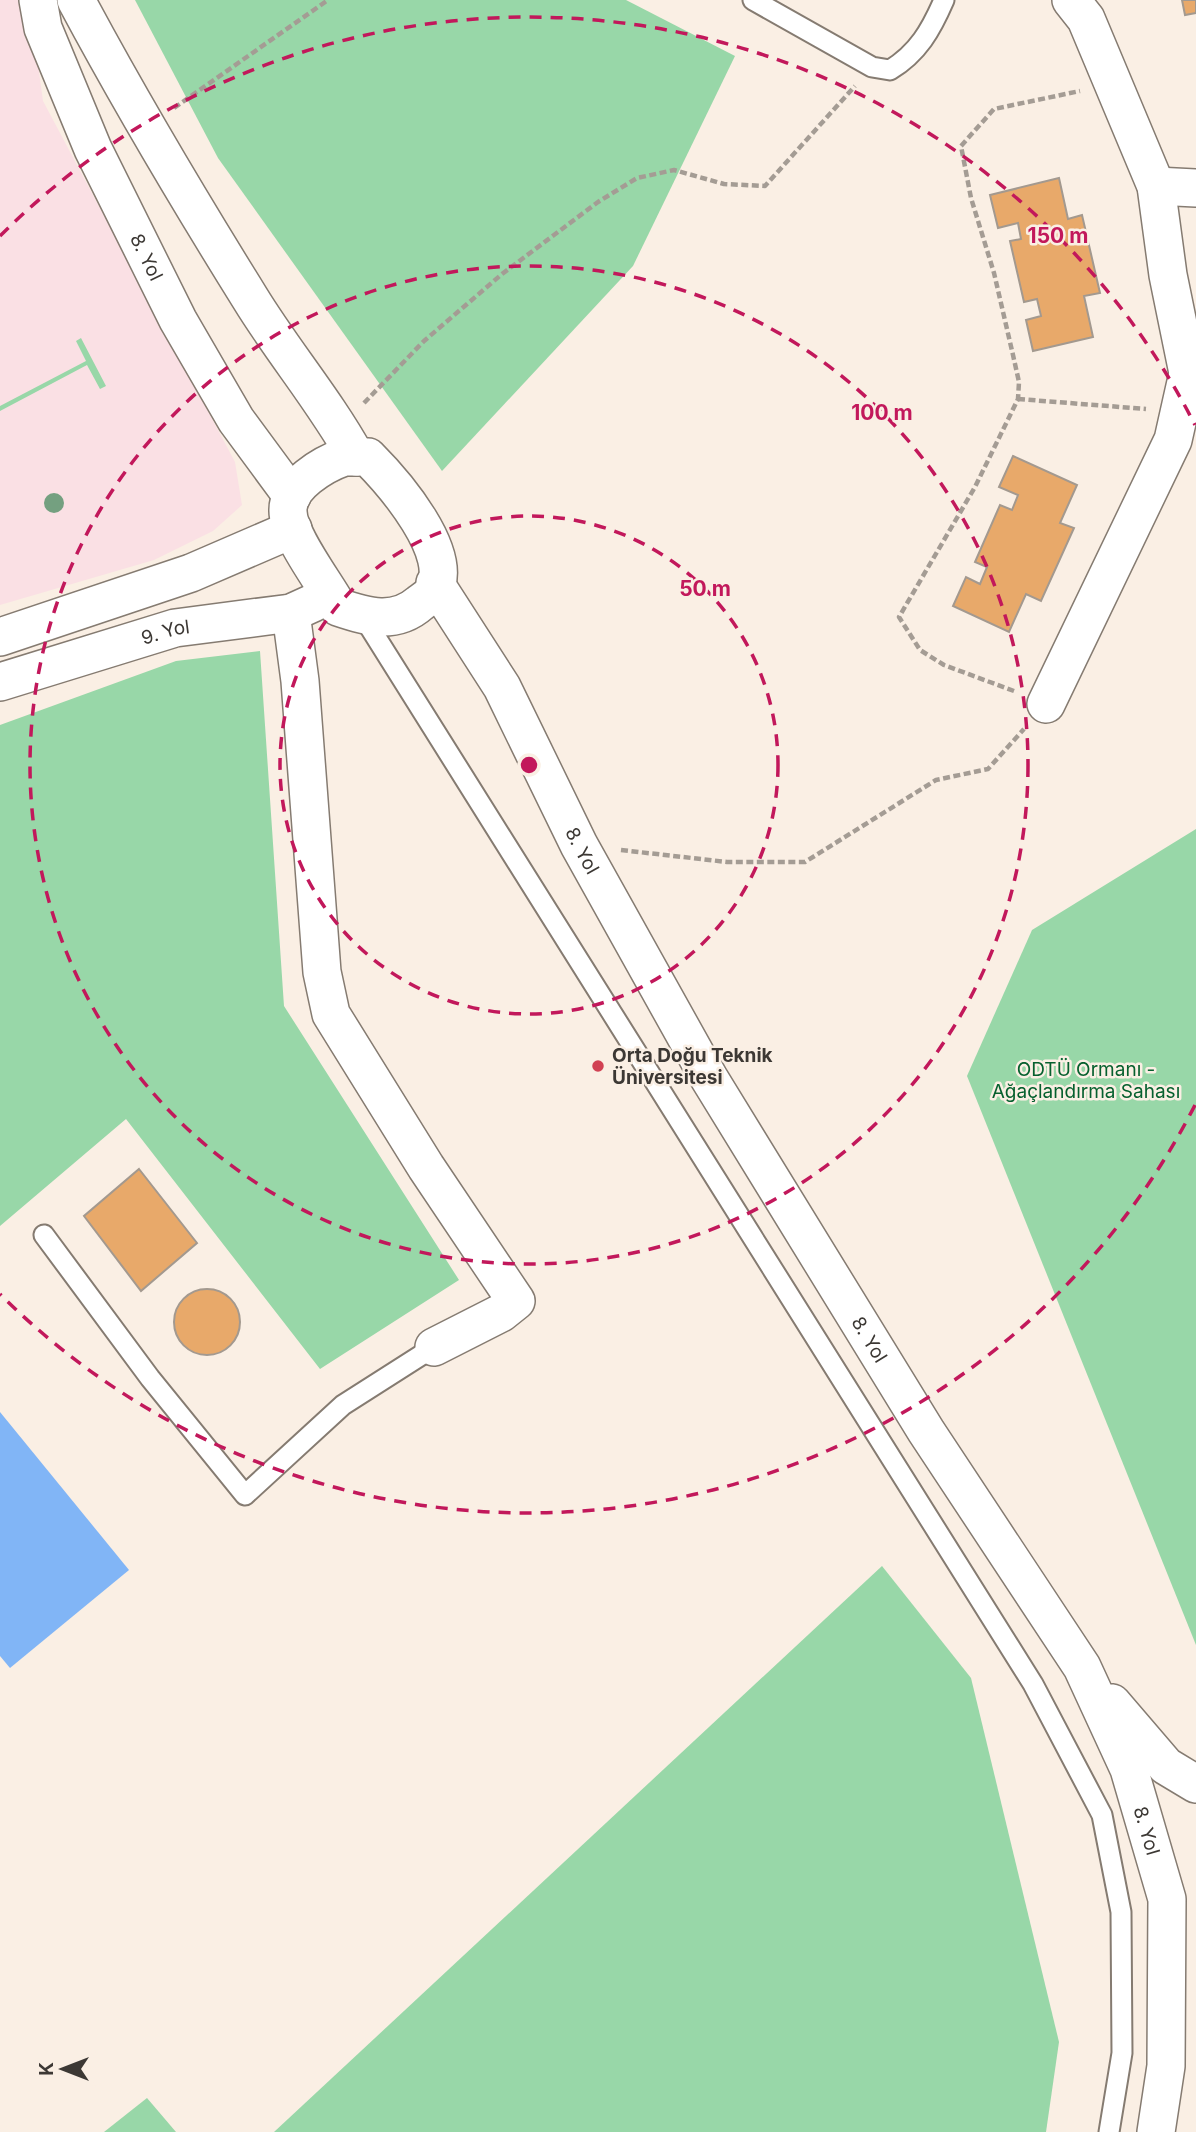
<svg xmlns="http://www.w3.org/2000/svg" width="1196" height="2132" font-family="Inter,sans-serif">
  <rect width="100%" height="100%" fill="#faefe4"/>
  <polygon fill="#fae0e4" points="0,0 29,0 43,101 235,462 242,505 213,531 154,560 0,605"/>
  <g fill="#98d7a8">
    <polygon points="135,0 626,0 735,56 633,266 442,471 218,158"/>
    <polygon points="81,338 106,386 100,389 87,365 0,411 0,406 86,361 76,341"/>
    <polygon points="260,651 284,1006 459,1280 320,1369 126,1119 0,1226 0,725 176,661"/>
    <polygon points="1196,829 1196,1645 967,1076 1032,930"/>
    <polygon points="882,1566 971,1678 1059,2042 1046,2132 274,2132"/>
    <polygon points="147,2098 176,2132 104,2132"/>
  </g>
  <polygon fill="#81b5f6" points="0,1412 129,1570 10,1668 0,1656"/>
  <g fill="#e8a96a" stroke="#a3998f" stroke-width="2">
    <polygon points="1182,0 1196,0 1196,13 1185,15"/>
    <polygon points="1059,178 1068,219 1082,215 1100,293 1084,296 1093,337 1033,351 1026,320 1041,316 1037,299 1024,302 1010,241 1021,239 1018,223 998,228 990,195"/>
    <polygon points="1013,456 1077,485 1060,523 1074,528 1041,601 1026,594 1009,632 953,606 966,577 980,584 987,567 975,562 1000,505 1012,510 1018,495 999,487"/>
    <polygon points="139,1169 197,1243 141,1291 84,1216"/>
    <circle cx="207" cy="1322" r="33"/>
  </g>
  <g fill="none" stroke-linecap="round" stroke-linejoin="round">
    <defs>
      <g id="lane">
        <path d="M753,0l119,67 18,3c28,-17 41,-40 54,-70"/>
        <polyline points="362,615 1033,1684 1102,1815 1121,1912 1122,2053 1109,2132"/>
        <polyline points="44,1235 150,1378 245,1495 343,1405 434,1347"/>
      </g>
      <g id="street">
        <path id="s1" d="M38,0l5,28 50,121 85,171 58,100 56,76"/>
        <path d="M76,0c54,101 113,200 174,298 33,54 75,103 106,159"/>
        <polyline points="1156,186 1196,188"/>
        <path d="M344,457h24c25,25 89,98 65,135 -3,4 -9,8 -13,11 -25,22 -53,14 -82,4 -13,-24 -50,-71 -50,-96 -1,-26 36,-47 56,-54z"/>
        <path id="s2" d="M435,583l67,104 77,158 130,233 217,353 156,236 47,102 38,130 -1,167 -10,66"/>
        <polyline points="291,613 300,681 322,972 331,1014 426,1167 516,1301 501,1313 434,1347"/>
        <polyline points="0,637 191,573 293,529"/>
        <path id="s3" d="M0,682l175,-54 116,-15 22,-10"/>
        <polyline points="1046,704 1173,440 1188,373 1168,275 1156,186 1086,19 1071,0"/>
        <polyline points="1112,1703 1166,1766 1196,1784"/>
      </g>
    </defs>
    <use href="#lane" stroke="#857b71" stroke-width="23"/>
    <use href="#street" stroke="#857b71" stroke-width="40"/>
    <g stroke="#a49c94" stroke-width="4.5" stroke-dasharray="7 3.5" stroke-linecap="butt">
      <polyline points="174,108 328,0"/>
      <polyline points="1018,399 1146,409"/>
      <polyline points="364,403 424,341 502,274 598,202 637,178 674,170 724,184 765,186 855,86"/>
      <polyline points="1014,691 944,665 920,650 899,617 975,487 1018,399 1019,382 1013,355 994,273 971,198 961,146 994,109 1080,91"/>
      <polyline points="621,850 727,862 805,862 936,780 988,769 1024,729"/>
    </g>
    <use href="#lane" stroke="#fff" stroke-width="19"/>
    <use href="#street" stroke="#fff" stroke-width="37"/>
  </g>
  <circle fill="#74a080" cx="54" cy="503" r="10"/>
  <g fill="none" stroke="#c2185b" stroke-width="3.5" stroke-dasharray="12 9">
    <circle cx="529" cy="765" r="249"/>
    <circle cx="529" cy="765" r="499"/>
    <path d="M1195 1105A748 748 0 0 1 0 1294M0 236A748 748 0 0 1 1195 425"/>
  </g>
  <circle fill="#d14153" stroke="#faefe4" stroke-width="2.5" cx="598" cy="1066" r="7"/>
  <g text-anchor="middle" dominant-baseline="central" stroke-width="5" stroke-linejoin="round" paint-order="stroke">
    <g font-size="19" fill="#3c3834" stroke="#faefe4">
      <text stroke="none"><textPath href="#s1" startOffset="280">8. Yol</textPath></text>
      <text stroke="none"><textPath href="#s3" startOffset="173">9. Yol</textPath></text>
      <text stroke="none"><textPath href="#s2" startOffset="306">8. Yol</textPath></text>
      <text stroke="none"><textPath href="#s2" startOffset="873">8. Yol</textPath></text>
      <text stroke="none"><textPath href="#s2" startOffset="1440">8. Yol</textPath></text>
    </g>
    <g font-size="19" font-weight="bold" fill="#3c3834" stroke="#faefe4" text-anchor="start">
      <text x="612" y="1055">Orta Doğu Teknik<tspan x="612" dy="22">Üniversitesi</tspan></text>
    </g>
    <g font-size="19" fill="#06602e" stroke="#faefe4">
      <text x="1086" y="1069">ODTÜ Ormanı -<tspan x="1086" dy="22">Ağaçlandırma Sahası</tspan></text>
    </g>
  </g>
  <circle cx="529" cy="765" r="10" fill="#c2185b" stroke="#faefe4" stroke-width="3.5"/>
  <g font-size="21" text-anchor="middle" font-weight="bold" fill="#c2185b" stroke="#faefe4" stroke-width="5" stroke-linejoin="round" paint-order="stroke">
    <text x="1058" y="243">150 m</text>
    <text x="882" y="420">100 m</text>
    <text x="705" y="596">50 m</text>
  </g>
  <g transform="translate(63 2069) rotate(270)" stroke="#faefe4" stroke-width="5" paint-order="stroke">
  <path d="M0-5L12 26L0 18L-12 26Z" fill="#3c3834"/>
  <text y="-10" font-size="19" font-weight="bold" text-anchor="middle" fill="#3c3834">K</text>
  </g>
</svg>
